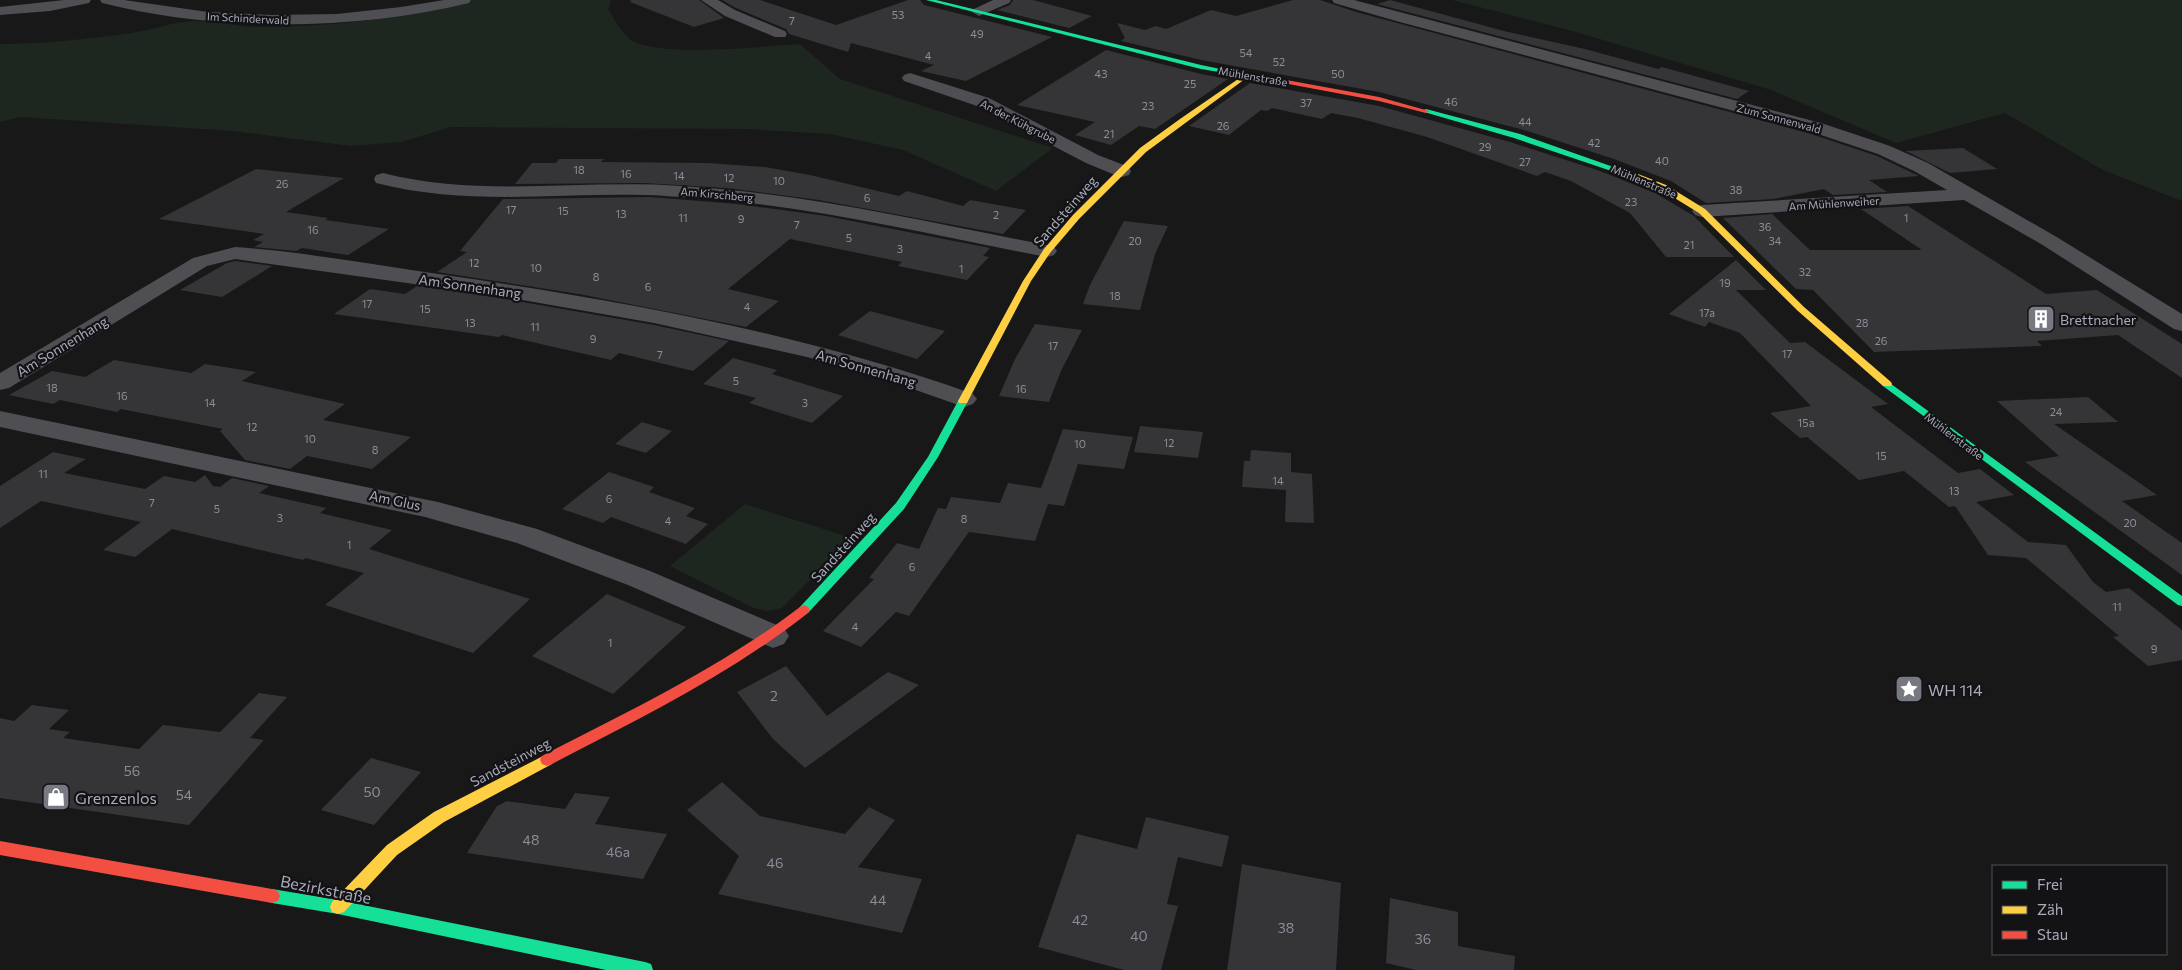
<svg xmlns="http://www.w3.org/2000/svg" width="2182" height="970" font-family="Commissioner,sans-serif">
  <rect width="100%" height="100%" fill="#181819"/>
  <g fill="#1e2620">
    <path d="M473,0h138l-3,9c7,11 13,24 23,31 29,18 133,6 169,4l40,35 213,69 -57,43 -93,-41 -73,-16 -85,-5 -294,-2 -50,15 -50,4 -118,-15 -213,-14 -20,5v-78c44,0 88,-5 132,-11 21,-3 42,-12 63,-12 22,0 43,6 65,6 72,0 144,-9 213,-27z"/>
    <polygon points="1452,0 2182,0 2182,201 2103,170 2005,113 1896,143 1771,90 1576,32"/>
    <polygon points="745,504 852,538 782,608 766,611 754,608 670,566"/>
  </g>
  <g fill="#353537">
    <polygon points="631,0 699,0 724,18 694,27 630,2"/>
    <polygon points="722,0 760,0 836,25 908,0 920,0 924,5 1052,37 966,81 921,71 934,65 851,43 848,52 789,34 786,29 736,8"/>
    <polygon points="1013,0 1033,0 1092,16 1069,28 997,10 1010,5"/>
    <polygon points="1293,0 1320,0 1356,12 1808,133 1877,156 1919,176 1869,180 1887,192 1833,195 1824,189 1773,199 1706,203 1671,181 1614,159 1524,130 1379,92 1201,60 1121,41 1125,38 1117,23 1145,30 1156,26 1166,29 1211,10 1236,16"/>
    <polygon points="1390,0 1504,31 1585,49 1658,69 1662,67 1749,91 1737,99 1377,4"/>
    <polygon points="1106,50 1201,74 1228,79 1155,129 1139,126 1111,145 1075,135 1095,122 1017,105"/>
    <polygon points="1250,83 1379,106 1510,142 1600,171 1655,193 1694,216 1734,257 1666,257 1630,213 1571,181 1545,172 1537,176 1427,137 1358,118 1331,113 1322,119 1272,108 1267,111 1261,110 1229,135 1189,126"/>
    <polygon points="1963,148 1997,169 1950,173 1906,151"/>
    <polygon points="559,159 604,159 601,162 708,163 765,167 810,175 899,196 907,191 963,206 970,200 1026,210 1003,234 819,200 727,188 644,183 515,184 532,163 556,163"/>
    <polygon points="256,169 344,178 286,212 328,218 325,220 389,229 348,255 302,248 296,251 254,247 263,242 253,240 264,234 159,219"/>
    <polygon points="650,197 737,204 826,216 990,248 983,256 989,257 967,280 898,266 902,262 790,239 728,289 779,301 746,327 579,294 437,272 467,252 460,251 503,199"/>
    <polygon points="1908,206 2046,294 2097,290 2182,344 2182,378 2118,335 2037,341 2042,346 1874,352 1813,290 1796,289 1723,218 1772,214 1810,250 1922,250 1861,209"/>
    <polygon points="1124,221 1168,226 1155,254 1140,310 1083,304 1090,285"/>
    <polygon points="1736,260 1766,290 1736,290 1790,343 1805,342 1888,404 1871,407 1958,473 1980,469 2014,495 1976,502 2028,542 2066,545 2093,582 2106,592 2129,588 2182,630 2182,660 2148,666 2113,637 2119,636 2026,558 1988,555 1955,506 1949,507 1904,471 1859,480 1807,437 1800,438 1770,413 1811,406 1740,333 1709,322 1705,327 1669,314"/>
    <polygon points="235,261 272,266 222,297 180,290 227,263"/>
    <polygon points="417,286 493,297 654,325 729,341 693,371 619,353 611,360 502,335 499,337 334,314 370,289 405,294"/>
    <polygon points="870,311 945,331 917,359 838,335"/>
    <polygon points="1035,324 1082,330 1061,371 1049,402 999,396 1015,359"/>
    <polygon points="733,358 777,370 772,374 843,396 812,423 749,403 756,398 703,384"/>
    <polygon points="114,360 191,373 205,364 256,372 242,381 345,404 323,420 411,437 372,469 307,456 290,469 245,460 220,431 223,429 121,409 117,412 60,400 53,404 9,395 52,371 85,377"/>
    <polygon points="2088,397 2118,422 2054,424 2157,495 2122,501 2182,543 2182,575 2025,462 2059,456 1997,401"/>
    <polygon points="642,422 672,431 646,453 615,444"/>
    <polygon points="1140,426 1203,432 1198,458 1134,452"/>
    <polygon points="1063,429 1133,437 1124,469 1078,464 1064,506 1048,504 1035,541 969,532 909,616 896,612 861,647 823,631 874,579 869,578 897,543 919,549 938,508 946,509 951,497 1000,503 1008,483 1041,488"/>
    <polygon points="1251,450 1291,453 1291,472 1312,474 1314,523 1285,522 1286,490 1242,487 1244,461 1250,461"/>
    <polygon points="53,452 86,459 64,473 145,489 164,476 195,482 205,475 213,486 220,487 232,478 269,486 259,493 326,508 320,513 392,530 369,549 530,599 473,653 325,605 364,573 305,558 303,560 172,529 135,557 103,550 141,522 41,501 0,528 0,486"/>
    <polygon points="609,472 654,487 649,492 695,508 686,516 708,524 686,544 611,517 603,523 562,509"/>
    <polygon points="607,594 686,627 613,694 532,656"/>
    <polygon points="786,666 827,716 888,672 919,685 805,768 773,739 737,692"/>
    <polygon points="259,693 287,697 250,738 264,740 189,825 0,798 0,718 14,721 32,705 69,710 49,729 70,732 63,738 139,749 163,725 220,732"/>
    <polygon points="371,758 421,772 374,825 321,810"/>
    <polygon points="722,782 760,816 845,834 869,807 895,820 858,867 922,879 902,933 718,894 739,856 687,810"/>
    <polygon points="575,793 610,797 595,824 667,834 643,879 467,853 497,806 507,801 565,809"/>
    <polygon points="1146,817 1229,836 1222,867 1178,857 1167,904 1178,906 1161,970 1124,970 1038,947 1077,834 1137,849"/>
    <polygon points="1242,864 1341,883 1336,970 1227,970"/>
    <polygon points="1390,898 1458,912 1458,946 1515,956 1514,970 1416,970 1386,963"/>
  </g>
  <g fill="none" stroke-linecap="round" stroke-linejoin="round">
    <g fill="#4e4e53" fill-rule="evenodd">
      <polygon points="64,0 91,0 89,3 50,11 0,15 0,7"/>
      <path d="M100,0h24l84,12 64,3 65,-1 64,-7 43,-7h27l-2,3c-115,28 -252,29 -367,0z"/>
      <polygon points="701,0 718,0 735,10 785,31 787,34 785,37 775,37 725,16"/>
      <polygon points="993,0 1011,0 1009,3 979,16 972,12 974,9"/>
      <polygon points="1332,0 1354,0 1821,123 1890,146 1928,163 2055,236 2182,314 2182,331 2174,329 2041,244 1964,200 1702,217 1695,215 1692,211 1695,207 1702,205 1947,190 1914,171 1878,154 1809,131 1396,21 1334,3"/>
      <polygon points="910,73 989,98 1098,155 1129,167 1131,171 1129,175 1122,177 1115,175 1086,163 977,106 904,81 902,78 904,75"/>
      <path d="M383,173c97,25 199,6 298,13 123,7 245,36 366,59l7,2 3,4 -3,4 -7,2c-117,-22 -235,-52 -354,-59 -17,-1 -33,-3 -49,-3 -92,-2 -178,11 -268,-12l-2,-4 2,-4z"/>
      <path d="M235,247c70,5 141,18 210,28 179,26 357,58 528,119l4,5 -4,5 -9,3 -71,-25 -86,-25 -153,-34 -161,-28 -258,-36 -28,7 -198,122 -9,2v-17l193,-115z"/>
      <polygon points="0,411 438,502 537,529 650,571 784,628 789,636 784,644 773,648 628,585 517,543 425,517 0,427"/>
    </g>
    <g fill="#16e098" fill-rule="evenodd">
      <polygon points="926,0 936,0 1201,65 1240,73 1237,75 1201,69"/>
      <polygon points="1426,109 1520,134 1639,176 1632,178 1514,138 1424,112 1424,110"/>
      <polygon points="1887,381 2182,596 2182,606 2178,605 1883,386 1882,384"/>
      <polygon points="963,398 968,401 938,457 904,509 808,613 800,613 798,610 800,607 896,503 928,457 958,401"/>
      <polygon points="272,889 338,900 645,962 651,964 653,970 606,970 338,914 272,903 266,901 264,896 266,891"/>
    </g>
    <g fill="#ffcf43" fill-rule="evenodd">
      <polygon points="1244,75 1249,76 1146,152 1079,219 1050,253 1031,281 968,401 967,403 959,403 958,401 1023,281 1044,249 1073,215 1140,148 1180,119"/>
      <polygon points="1632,174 1638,174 1666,185 1705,209 1804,307 1891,382 1892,384 1891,386 1883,386 1798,311 1699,213 1660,189 1632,178"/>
      <polygon points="547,754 552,756 554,760 552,764 444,822 397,855 344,912 338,914 332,912 330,907 332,902 387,845 434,812"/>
    </g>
    <g fill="#f24e42" fill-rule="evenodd">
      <polygon points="1237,71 1379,97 1429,111 1426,113 1379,101 1235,74 1234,73"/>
      <path d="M804,605l4,2 2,3 -2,3c-79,62 -167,105 -256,151l-5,2 -5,-2 -2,-4 2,-4c89,-46 178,-88 258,-149z"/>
      <polygon points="0,841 272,889 278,891 280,896 278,901 272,903 0,855"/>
    </g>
  </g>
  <defs>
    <symbol id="building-square" viewBox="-11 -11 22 22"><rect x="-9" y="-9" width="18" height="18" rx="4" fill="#767882" stroke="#131215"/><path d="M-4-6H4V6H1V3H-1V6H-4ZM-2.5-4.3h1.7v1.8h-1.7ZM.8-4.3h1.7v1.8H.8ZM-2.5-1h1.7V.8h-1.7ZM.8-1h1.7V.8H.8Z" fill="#fff"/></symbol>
    <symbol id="sight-square" viewBox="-11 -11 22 22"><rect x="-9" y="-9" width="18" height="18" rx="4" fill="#767882" stroke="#131215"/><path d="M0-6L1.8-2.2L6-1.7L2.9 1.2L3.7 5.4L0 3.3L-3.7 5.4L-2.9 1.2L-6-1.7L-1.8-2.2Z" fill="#fff"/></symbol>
    <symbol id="shop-square" viewBox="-11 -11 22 22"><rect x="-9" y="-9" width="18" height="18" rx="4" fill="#767882" stroke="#131215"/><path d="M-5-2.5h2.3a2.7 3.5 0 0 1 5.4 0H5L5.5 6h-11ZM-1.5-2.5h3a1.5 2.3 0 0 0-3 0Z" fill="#fff"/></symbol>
  </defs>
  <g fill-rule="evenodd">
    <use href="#building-square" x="2025" y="303" width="32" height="32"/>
    <use href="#sight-square" x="1893" y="673" width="32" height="32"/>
    <use href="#shop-square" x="40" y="781" width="32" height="32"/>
  </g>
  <g text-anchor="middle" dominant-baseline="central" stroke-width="4.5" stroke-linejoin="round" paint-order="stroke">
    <g font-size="11" fill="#8b8e99">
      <text x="898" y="14">53</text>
      <text x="792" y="20">7</text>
      <text x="977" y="33">49</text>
      <text x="1246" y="52">54</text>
      <text x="928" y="55">4</text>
      <text x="1279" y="61">52</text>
      <text x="1101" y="73">43</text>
      <text x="1338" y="73">50</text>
      <text x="1190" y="83">25</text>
      <text x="1451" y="101">46</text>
      <text x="1306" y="102">37</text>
      <text x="1148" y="105">23</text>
      <text x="1525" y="121">44</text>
      <text x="1223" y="125">26</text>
      <text x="1109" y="133">21</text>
      <text x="1594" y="142">42</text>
      <text x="1485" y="146">29</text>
      <text x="1662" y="160">40</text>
      <text x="1525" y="161">27</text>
      <text x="579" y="169">18</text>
      <text x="626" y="173">16</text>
      <text x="679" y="175">14</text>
      <text x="729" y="177">12</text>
      <text x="779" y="180">10</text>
      <text x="282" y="183">26</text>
      <text x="1736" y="189">38</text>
      <text x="867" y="197">6</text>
      <text x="1631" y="201">23</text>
      <text x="511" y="209">17</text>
      <text x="563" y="210">15</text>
      <text x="621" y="213">13</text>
      <text x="996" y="214">2</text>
      <text x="683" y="217">11</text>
      <text x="1906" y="217">1</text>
      <text x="741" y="218">9</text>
      <text x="797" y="224">7</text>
      <text x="1765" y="226">36</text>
      <text x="313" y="229">16</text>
      <text x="849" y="237">5</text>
      <text x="1135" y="240">20</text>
      <text x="1775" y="240">34</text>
      <text x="1689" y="244">21</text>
      <text x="900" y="248">3</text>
      <text x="474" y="262">12</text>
      <text x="536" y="267">10</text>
      <text x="961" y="268">1</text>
      <text x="1805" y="271">32</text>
      <text x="596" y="276">8</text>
      <text x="1725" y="282">19</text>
      <text x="648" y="286">6</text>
      <text x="1115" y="295">18</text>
      <text x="367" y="303">17</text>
      <text x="747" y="306">4</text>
      <text x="425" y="308">15</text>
      <text x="1707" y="312">17a</text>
      <text x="470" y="322">13</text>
      <text x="1862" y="322">28</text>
      <text x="535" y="326">11</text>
      <text x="593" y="338">9</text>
      <text x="1881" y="340">26</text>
      <text x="1053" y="345">17</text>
      <text x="1787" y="353">17</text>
      <text x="660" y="354">7</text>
      <text x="736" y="380">5</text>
      <text x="52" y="387">18</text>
      <text x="1021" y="388">16</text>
      <text x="122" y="395">16</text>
      <text x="210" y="402">14</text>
      <text x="805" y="402">3</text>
      <text x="2056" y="411">24</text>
      <text x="1806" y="422">15a</text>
      <text x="252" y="426">12</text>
      <text x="310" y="438">10</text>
      <text x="1169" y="442">12</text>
      <text x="1080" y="443">10</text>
      <text x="375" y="449">8</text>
      <text x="1881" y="455">15</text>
      <text x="43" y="473">11</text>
      <text x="1278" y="480">14</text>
      <text x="1954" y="490">13</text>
      <text x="609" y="498">6</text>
      <text x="152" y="502">7</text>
      <text x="217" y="508">5</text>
      <text x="280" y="517">3</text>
      <text x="964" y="518">8</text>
      <text x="668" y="520">4</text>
      <text x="2130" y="522">20</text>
      <text x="349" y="544">1</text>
      <text x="912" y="566">6</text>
      <text x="2117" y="606">11</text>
      <text x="855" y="626">4</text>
      <text x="610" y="642">1</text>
      <text x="2154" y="648">9</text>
    </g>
    <g font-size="11" fill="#a8abba" stroke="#131215">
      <text transform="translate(248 18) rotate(3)">Im Schinderwald</text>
      <text transform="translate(1253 76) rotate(10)">Mühlenstraße</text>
      <text transform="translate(1779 118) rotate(15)">Zum Sonnenwald</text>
      <text transform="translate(1018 121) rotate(27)">An der Kühgrube</text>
      <text transform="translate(1644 181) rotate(23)">Mühlenstraße</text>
      <text transform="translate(717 194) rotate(5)">Am Kirschberg</text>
      <text transform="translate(1834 203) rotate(-4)">Am Mühlenweiher</text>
      <text transform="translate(1954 436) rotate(37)">Mühlenstraße</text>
    </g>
    <g font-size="14" fill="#a8abba" stroke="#131215">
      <text transform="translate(1065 211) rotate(-49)">Sandsteinweg</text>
      <text transform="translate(470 286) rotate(8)">Am Sonnenhang</text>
      <text transform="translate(62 346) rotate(-31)">Am Sonnenhang</text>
      <text transform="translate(866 368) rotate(16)">Am Sonnenhang</text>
      <text transform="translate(395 500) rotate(12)">Am Glus</text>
      <text transform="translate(843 547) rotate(-48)">Sandsteinweg</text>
      <text transform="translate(510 762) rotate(-28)">Sandsteinweg</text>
    </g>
    <g font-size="14" fill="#a8abba" stroke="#131215" text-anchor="start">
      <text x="2060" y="319">Brettnacher</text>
    </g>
    <g font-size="14" fill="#8b8e99">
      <text x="774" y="695">2</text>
      <text x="132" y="770">56</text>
      <text x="372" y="791">50</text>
      <text x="184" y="794">54</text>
      <text x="531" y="839">48</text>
      <text x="618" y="851">46a</text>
      <text x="775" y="862">46</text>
      <text x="878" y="899">44</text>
      <text x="1080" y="919">42</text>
      <text x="1286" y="927">38</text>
      <text x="1139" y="935">40</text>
      <text x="1423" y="938">36</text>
    </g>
    <g font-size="16" fill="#a8abba" stroke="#131215" text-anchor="start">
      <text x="1928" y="689">WH 114</text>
      <text x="75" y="797">Grenzenlos</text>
    </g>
    <g font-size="16" fill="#a8abba" stroke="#131215">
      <text transform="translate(326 889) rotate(11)">Bezirkstraße</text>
    </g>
  </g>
  <rect x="1992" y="865" width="175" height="90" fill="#131215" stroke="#4f4f57"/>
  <rect x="2002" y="881" width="25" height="8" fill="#16e098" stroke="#4f4f57"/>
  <text x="2037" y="890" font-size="15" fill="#a8abba">Frei</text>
  <rect x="2002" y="906" width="25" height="8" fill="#ffcf43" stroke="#4f4f57"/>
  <text x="2037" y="915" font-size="15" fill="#a8abba">Zäh</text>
  <rect x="2002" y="931" width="25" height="8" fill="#f24e42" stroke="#4f4f57"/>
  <text x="2037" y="940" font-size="15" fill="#a8abba">Stau</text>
</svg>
